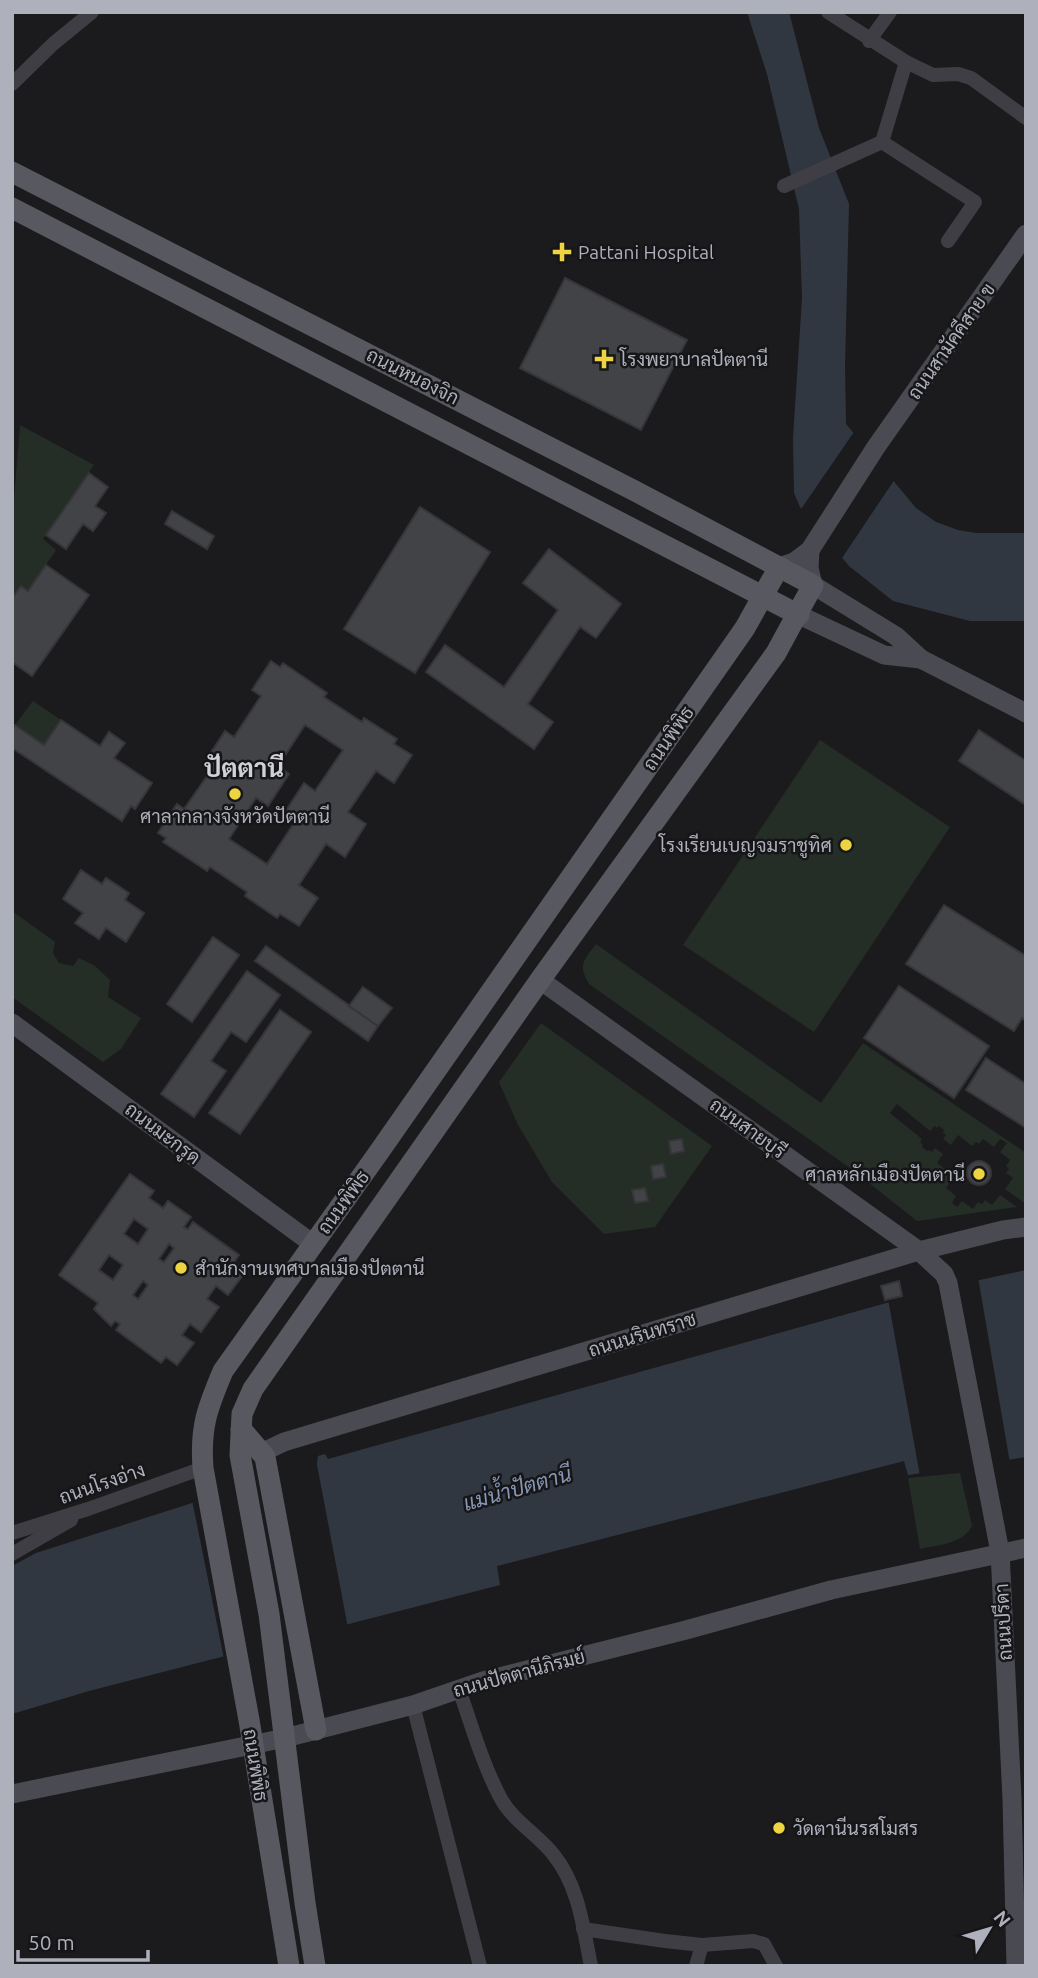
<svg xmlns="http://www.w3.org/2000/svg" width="1038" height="1978" font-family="Ubuntu,Sarabun,sans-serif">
  <rect width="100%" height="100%" fill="#1b1b1d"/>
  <g fill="#252d27">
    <polygon points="20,425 94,465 43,539 56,550 28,591 21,586 12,598 12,524"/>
    <polygon points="33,701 61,720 44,745 15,725"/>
    <polygon points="820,740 950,827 814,1032 683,945"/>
    <polygon points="12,911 55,942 53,953 59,963 73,966 79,958 95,966 110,980 108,997 141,1018 121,1049 103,1062 12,997"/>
    <path d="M596,944l225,159 42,-60 163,110v51l-21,-15 8,-11 -7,-5 3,-4 -3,-3 4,-6 -10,-8 7,-9 -7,-4 -6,8 -11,-8 -4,5 -3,-2 -4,4 -14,-11 -7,10 -8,-6 3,-4 -3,-2 1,-3 -5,-4 -2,2 -3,-2 -4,5 -33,-27 -7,9 32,26 -2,3 3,3 -1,2 5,4 2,-1 3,2 3,-4 8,6 -6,9 14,11 -3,4 3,3 -5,7 10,8 -4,7 5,4 5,-6 11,8 5,-7 4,2 3,-4 7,5 8,-10 17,12 -100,14 -67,-53 -261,-184c-11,-19 -6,-23 7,-40z"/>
    <polygon points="541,1023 712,1146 655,1227 604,1234 552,1182 518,1125 499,1082"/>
    <path d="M960,1473l12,53c-9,18 -34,19 -52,23l-12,-71z"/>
  </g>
  <g fill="#313741">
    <polygon points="747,12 789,12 819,128 849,204 845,366 846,424 916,508 936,522 958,530 976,533 1026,533 1026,621 970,621 893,601 849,566 800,507 794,493 793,438 802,298 799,209 767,74"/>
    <polygon points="1026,1270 1026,1457 908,1475 904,1461 497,1566 500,1585 89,1691 12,1714 12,1566 36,1553 317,1463 318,1456 325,1454 328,1459 933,1290"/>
  </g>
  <g fill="#1b1b1d">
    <polygon points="856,429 895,479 840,561 799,512"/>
    <polygon points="978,1277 1010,1463 920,1476 888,1299"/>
    <polygon points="315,1454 348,1628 224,1659 192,1500 314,1461"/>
  </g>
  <g fill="#424347" stroke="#363539" stroke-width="2" fill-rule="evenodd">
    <polygon points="565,278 687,340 641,430 520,368"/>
    <polygon points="89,473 108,487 95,506 106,513 93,531 83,524 66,549 46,535"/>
    <polygon points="420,507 490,552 415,673 344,629"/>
    <polygon points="172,511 214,536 207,549 165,524"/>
    <polygon points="549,549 621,604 596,638 580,627 528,704 553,722 534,749 426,672 445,645 504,687 558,610 523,583"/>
    <polygon points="46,565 89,595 32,676 12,662 12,598 21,586 28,591"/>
    <path d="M271,661l9,6 3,-4 44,30 -3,4 38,25 2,-4 33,21 -3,5 18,11 -18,28 -18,-12 -28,41 18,12 -21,33 -19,-13 -27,41 19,13 -19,28 -19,-12 -3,4 -32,-22 2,-4 -37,-25 -3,4 -44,-29 3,-4 -8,-5 19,-29 7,5 28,-40 -8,-6 21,-32 9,6 27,-41 -9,-6zM305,725l38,25 -28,41 -11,-8 -21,32 11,8 -27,41 -38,-25 27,-41 12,8 21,-32 -11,-8z"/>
    <polygon points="61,720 100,746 109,732 125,743 114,758 152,783 135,809 131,806 122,821 12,748 12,729 15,725 44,745"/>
    <polygon points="979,730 1026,761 1026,805 959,761"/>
    <polygon points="81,870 102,884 106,878 129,893 125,900 144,913 126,942 106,928 99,939 75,923 83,913 63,899"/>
    <polygon points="944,905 1026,956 1026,1021 1022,1018 1014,1031 906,964"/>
    <polygon points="213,937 239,955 192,1022 167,1004"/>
    <polygon points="266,946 378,1026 368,1041 255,961"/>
    <polygon points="247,971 280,995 246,1042 231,1032 211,1061 226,1071 194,1117 161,1094"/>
    <polygon points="899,986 989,1046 954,1098 864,1038"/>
    <polygon points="363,987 392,1008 378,1026 349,1006"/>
    <polygon points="280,1010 311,1032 240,1134 209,1113"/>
    <polygon points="986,1058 1026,1084 1026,1128 966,1090"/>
    <polygon points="682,1139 684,1151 671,1154 669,1141"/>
    <circle cx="979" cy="1173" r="12"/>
    <polygon points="663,1164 666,1177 653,1179 651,1166"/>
    <path d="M130,1174l24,17 -5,7 14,10 5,-7 23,16 -7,10 4,2 5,-7 46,33 -5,7 12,9 -18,24 -12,-9 -9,13 12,8 -18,25 -11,-8 -8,11 12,8 -17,22 -11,-8 -5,6 -45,-33 4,-6 -5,-3 -4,5 -17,-17 4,-6 -39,-28zM134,1219l14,10 -10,15 -14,-10zM169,1244l5,4 -10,14 -5,-3zM109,1255l14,10 -10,15 -14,-10zM143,1281l5,4 -10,14 -5,-4z"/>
    <polygon points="645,1188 648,1201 635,1203 632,1190"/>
    <polygon points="899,1281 902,1296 885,1300 881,1286"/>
  </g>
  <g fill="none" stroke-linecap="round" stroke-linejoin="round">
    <g stroke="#3e3e44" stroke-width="14">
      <polyline points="828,12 906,62"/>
      <polyline points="869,41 890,12"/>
      <polyline points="12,84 53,44 92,12"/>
      <polyline points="882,142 975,202 948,241"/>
      <polyline points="784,186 882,142 906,62 933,75 958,74 971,78 1026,118"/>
      <polyline points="12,1533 88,1509 203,1468"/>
      <polyline points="12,1554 71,1520"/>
      <path d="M459,1689c12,35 23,73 40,106 12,25 37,38 54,59 26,32 30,73 38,112"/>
      <polyline points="413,1705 480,1966"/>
      <polyline points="583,1929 665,1941 702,1945 753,1941 764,1944 776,1966"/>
      <polyline points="696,1966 702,1945"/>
    </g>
    <g stroke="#4a4a52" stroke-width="19">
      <polyline points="810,550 809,568 813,585 896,636 921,659 1026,713"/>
      <polyline points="779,567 794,562 810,550 876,447 1026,234"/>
      <polyline points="799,615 884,655 921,659"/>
      <polyline points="540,980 919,1251 944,1274 948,1283 1000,1552 1012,1799 1016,1966"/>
      <polyline points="12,1023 313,1244"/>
      <polyline points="261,1453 284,1442 919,1251 1003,1230 1026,1227"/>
      <polyline points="12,1794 285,1738 413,1705 483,1681 686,1630 831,1590 1026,1548"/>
    </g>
    <g stroke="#585861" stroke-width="21">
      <polyline points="12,172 635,491 813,585 776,653 540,980 253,1389 242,1414 240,1455 269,1614 305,1903 315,1966"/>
      <polyline points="12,208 799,615"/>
      <polyline points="241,1429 265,1457 316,1730"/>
      <path d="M289,1966l-40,-246 -46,-252c-3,-41 4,-59 20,-97l156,-219 366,-524 34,-61"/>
    </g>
  </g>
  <g fill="#eed442" stroke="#161618" stroke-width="2.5">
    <path d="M558.5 241.5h7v7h7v7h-7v7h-7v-7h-7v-7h7z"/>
    <path d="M600.5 348.5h7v7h7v7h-7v7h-7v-7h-7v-7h7z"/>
    <circle cx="235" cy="794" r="7"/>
    <circle cx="846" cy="845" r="7"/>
    <circle cx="979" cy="1174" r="7"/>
    <circle cx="181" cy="1268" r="7"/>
    <circle cx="779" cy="1828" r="7"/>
  </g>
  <g text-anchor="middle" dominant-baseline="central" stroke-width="5" stroke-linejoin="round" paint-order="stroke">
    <g font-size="19" fill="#aeb0bc" stroke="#161618" text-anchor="start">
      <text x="578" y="252">Pattani Hospital</text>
      <text x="620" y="359">โรงพยาบาลปัตตานี</text>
      <text x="235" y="816" text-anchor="middle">ศาลากลางจังหวัดปัตตานี</text>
      <text x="832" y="845" text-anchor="end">โรงเรียนเบญจมราชูทิศ</text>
      <text x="965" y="1174" text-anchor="end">ศาลหลักเมืองปัตตานี</text>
      <text x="195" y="1268">สำนักงานเทศบาลเมืองปัตตานี</text>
      <text x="793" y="1828">วัดตานีนรสโมสร</text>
    </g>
    <g font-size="19" fill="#aeb0bc" stroke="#161618">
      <text transform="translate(951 341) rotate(-55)">ถนนสามัคคีสาย ข</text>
      <text transform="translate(413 376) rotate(27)">ถนนหนองจิก</text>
      <text transform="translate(668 738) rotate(-55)">ถนนพิพิธ</text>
      <text transform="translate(748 1128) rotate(36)">ถนนสายบุรี</text>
      <text transform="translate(163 1133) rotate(37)">ถนนมะกรูด</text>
      <text transform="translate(343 1202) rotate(-54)">ถนนพิพิธ</text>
      <text transform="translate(642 1334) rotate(-17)">ถนนนรินทราช</text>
      <text transform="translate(102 1483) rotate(-19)">ถนนโรงอ่าง</text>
      <text transform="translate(1003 1622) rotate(-93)">ถนนปรีดา</text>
      <text transform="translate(519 1673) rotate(-15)">ถนนปัตตานีภิรมย์</text>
      <text transform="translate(256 1765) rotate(81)">ถนนพิพิธ</text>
    </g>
    <g font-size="21" font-style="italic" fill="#8697b5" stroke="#161618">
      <text transform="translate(517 1488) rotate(-16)">แม่น้ำปัตตานี</text>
    </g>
    <g font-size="26" font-weight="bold" fill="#cfd0d8" stroke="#161618">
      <text x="244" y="767">ปัตตานี</text>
    </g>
  </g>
  <rect width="1038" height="1978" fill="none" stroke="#aeb0bc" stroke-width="28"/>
  <g transform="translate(989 1929) rotate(52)" stroke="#161618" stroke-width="5" paint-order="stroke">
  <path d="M0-5L12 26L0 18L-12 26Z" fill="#aeb0bc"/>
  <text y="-10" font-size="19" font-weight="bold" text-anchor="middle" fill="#aeb0bc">N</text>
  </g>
  <path d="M18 1950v10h130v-10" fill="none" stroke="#aeb0bc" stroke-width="3.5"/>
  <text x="28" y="1950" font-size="21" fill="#aeb0bc" stroke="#161618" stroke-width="5" paint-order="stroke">50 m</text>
</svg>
